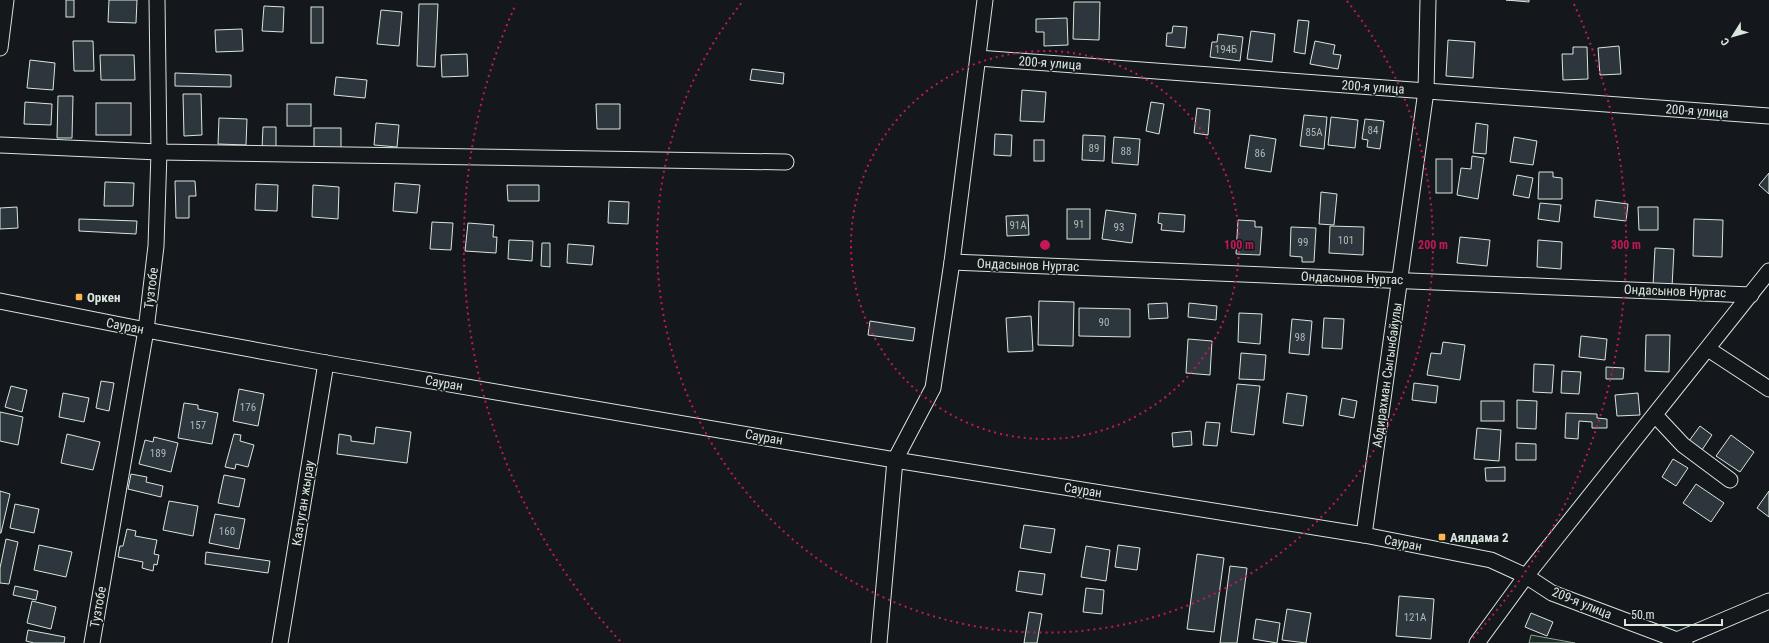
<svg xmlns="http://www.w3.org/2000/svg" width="1769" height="643" font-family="'Roboto Condensed',sans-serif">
  <rect width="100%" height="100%" fill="#14181c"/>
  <polygon fill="#1a2d24" stroke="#939e99" points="1531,635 1575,643 1529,643"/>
  <g fill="#2c363c" stroke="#d8e6dc">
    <rect x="66" y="0" width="8" height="17"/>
    <polygon points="109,0 137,0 136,23 108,22"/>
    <polygon points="1506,0 1529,0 1529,2"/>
    <polygon points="1074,2 1100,2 1099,40 1073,39"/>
    <polygon points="419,4 438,4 435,67 417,66"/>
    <polygon points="264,6 284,7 283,32 262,31"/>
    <rect x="311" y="7" width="12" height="36"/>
    <polygon points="381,10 402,12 399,46 377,44"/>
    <polygon points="1067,18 1068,45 1044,46 1044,32 1036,32 1036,19"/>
    <polygon points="1298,20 1309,21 1305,54 1294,52"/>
    <polygon points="1173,26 1187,27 1185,48 1166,46 1167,33 1172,33"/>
    <polygon points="242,29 243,51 216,52 215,30"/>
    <polygon points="1251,31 1275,34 1272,62 1247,59"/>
    <polygon points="1218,34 1243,37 1240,61 1210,57 1212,42 1217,42"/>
    <polygon points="1448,40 1475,42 1473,78 1446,76"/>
    <polygon points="73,41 93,41 94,71 74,71"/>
    <polygon points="1315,41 1335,45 1333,54 1341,55 1338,69 1310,64"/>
    <polygon points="1619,46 1621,74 1600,75 1598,48"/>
    <polygon points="1573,47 1587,47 1588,79 1563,80 1562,54 1573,54"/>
    <polygon points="467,54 468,76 442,77 441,55"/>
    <polygon points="100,55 134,55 135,80 101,80"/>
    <polygon points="30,60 55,63 53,90 27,88"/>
    <polygon points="752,69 784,73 783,84 750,80"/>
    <polygon points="175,73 231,75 231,87 175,86"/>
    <polygon points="336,77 367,80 365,98 334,95"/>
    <polygon points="1022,90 1046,92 1044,122 1020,121"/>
    <polygon points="183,94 201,94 202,135 184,136"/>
    <polygon points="58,96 73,96 72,138 57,138"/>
    <polygon points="25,102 52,104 51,125 24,124"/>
    <polygon points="1151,102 1164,104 1159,134 1146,131"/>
    <rect x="96" y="103" width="35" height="32"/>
    <rect x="287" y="104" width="24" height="22"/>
    <polygon points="596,104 620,104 620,129 597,129"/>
    <polygon points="1197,108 1210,110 1208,135 1194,133"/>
    <polygon points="1304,115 1327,117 1324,149 1300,146"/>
    <polygon points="1331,117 1358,120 1355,148 1328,145"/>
    <polygon points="219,118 247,119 246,145 218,144"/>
    <polygon points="1365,119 1384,121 1380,149 1367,147 1368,140 1362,139"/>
    <polygon points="376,123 399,125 397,147 374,145"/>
    <polygon points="1476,123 1488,125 1486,154 1473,153"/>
    <polygon points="263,127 276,127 276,149 262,149"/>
    <rect x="314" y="128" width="27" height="23"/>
    <polygon points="995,134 1012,135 1011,156 994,155"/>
    <polygon points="1083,135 1105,136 1104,161 1082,160"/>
    <polygon points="1250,135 1276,139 1271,172 1245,168"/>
    <polygon points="1114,137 1140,139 1138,165 1112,163"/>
    <polygon points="1514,137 1537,141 1533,165 1510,162"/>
    <rect x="1034" y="140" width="10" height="21"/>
    <polygon points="1472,156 1484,158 1478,199 1457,195 1461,168 1471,169"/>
    <rect x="1436" y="159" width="16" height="34"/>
    <polygon points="1539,172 1553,172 1553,177 1562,178 1562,199 1538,199"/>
    <polygon points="1769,173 1769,194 1759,185"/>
    <polygon points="1517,175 1533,178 1529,198 1513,195"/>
    <polygon points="175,181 195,181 196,196 189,196 189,218 176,218"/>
    <polygon points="105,182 134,183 133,206 104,206"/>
    <polygon points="395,183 420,185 417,213 393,211"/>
    <polygon points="256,184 278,185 277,211 255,210"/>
    <polygon points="313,185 339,187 338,219 312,217"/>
    <polygon points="507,185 539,185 539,201 508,201"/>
    <polygon points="1321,192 1337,194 1334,225 1319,224"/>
    <polygon points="1596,200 1628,204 1626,221 1594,217"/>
    <polygon points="609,201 629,202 628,224 608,223"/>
    <polygon points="1540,203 1561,205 1559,222 1538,219"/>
    <polygon points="17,207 18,228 0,229 0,208"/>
    <polygon points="1638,207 1658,207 1658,230 1639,230"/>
    <rect x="1067" y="209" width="23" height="30"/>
    <polygon points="1106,210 1136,214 1132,243 1102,239"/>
    <polygon points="1159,213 1185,215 1184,232 1161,230 1162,224 1158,223"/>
    <polygon points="1028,215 1029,235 1007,236 1006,216"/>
    <polygon points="79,219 137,221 136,234 79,231"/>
    <polygon points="1694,219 1723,220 1722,257 1693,256"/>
    <polygon points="1238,220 1255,221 1255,227 1262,227 1260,255 1236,254"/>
    <polygon points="432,222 453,223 451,250 430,249"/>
    <polygon points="468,223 494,225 493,237 497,237 496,253 465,251"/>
    <polygon points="1330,226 1364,227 1363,255 1329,253"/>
    <polygon points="1291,227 1316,228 1314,262 1302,262 1302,257 1290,256"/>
    <polygon points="1460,237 1490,240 1487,266 1457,263"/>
    <polygon points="509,240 533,241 532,261 508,259"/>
    <polygon points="1538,240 1562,242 1561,269 1537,267"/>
    <polygon points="542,243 550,243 550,267 541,266"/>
    <polygon points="568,244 594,246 592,265 567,263"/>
    <polygon points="1655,248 1674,249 1672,287 1653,286"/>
    <polygon points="1039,301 1074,302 1073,346 1038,345"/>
    <polygon points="1167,303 1168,318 1149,319 1148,304"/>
    <polygon points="1189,303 1217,306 1216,320 1188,317"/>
    <polygon points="1079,308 1130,309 1130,337 1079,336"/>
    <polygon points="1239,313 1262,314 1260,344 1238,342"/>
    <polygon points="1031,316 1033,351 1008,352 1006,318"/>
    <polygon points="1324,318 1344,319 1342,349 1322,348"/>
    <polygon points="1292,319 1312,321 1309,355 1289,353"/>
    <polygon points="870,321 915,328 913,341 868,335"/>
    <polygon points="1646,335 1670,335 1669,372 1645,371"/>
    <polygon points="1581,336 1607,339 1605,360 1579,357"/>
    <polygon points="1188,339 1212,341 1210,375 1186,373"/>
    <polygon points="1443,342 1465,345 1460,380 1427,375 1431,353 1441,354"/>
    <polygon points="1241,353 1266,355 1264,380 1239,379"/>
    <polygon points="1534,364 1554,365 1552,393 1533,392"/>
    <polygon points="1606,367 1624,368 1623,379 1606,379"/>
    <polygon points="1562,371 1581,372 1579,394 1561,393"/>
    <polygon points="101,381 114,383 109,411 96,408"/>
    <polygon points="1414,383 1438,386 1436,403 1412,400"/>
    <polygon points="1237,384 1260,386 1254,435 1231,432"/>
    <polygon points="11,386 27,390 22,412 5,407"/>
    <polygon points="239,389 264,394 258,426 233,421"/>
    <polygon points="63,393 89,398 84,422 59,417"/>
    <polygon points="1287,393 1307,396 1303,426 1283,423"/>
    <polygon points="1638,393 1640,415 1617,416 1615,395"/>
    <polygon points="1342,398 1357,401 1354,418 1339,415"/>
    <polygon points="1517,400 1537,401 1536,429 1517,428"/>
    <rect x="1481" y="401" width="23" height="20"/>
    <polygon points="184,403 198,405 198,409 218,413 212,444 178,438"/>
    <polygon points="0,412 23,417 18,445 0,441"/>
    <polygon points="1566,413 1597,414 1597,418 1607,419 1607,428 1592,428 1592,422 1579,421 1578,439 1565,438"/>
    <polygon points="1206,422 1220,423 1217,446 1203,445"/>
    <polygon points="1700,426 1712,435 1702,450 1689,441"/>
    <polygon points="376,427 411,432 407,463 337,454 339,434 351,436 351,441 374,444"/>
    <polygon points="1477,428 1501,430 1499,461 1474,459"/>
    <polygon points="1191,431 1192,445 1173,447 1172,433"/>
    <polygon points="67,434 100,442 93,470 61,463"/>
    <polygon points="234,434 241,435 240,441 254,445 248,467 236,464 235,469 225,467"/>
    <polygon points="1731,435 1754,452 1740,472 1716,456"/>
    <polygon points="154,437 178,443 171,472 139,464 145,440 153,442"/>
    <polygon points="1516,443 1536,444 1536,460 1516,460"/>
    <polygon points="1673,459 1688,468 1676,486 1662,477"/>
    <polygon points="1505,467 1505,481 1486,481 1485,468"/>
    <polygon points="131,474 147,477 146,482 163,486 161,497 128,489"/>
    <polygon points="224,475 245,479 239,507 218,503"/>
    <polygon points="1696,484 1724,503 1711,522 1683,503"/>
    <polygon points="0,491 10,494 1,533 0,533"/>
    <polygon points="1769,491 1769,517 1757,508"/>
    <polygon points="169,501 198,506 193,536 163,530"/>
    <polygon points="15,504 39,509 34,533 10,528"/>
    <polygon points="215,514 245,519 239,549 209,543"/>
    <polygon points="1024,525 1055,529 1051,553 1020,548"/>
    <polygon points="127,529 136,531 135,536 157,540 154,554 159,555 157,565 154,564 153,571 142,568 143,562 118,557 120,546 123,546"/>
    <polygon points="6,539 18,542 9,584 0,583 0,568"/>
    <polygon points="39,545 72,552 66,577 34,570"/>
    <polygon points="1118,545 1140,548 1137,570 1115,567"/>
    <polygon points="1086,546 1110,550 1106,581 1081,577"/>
    <polygon points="206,552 270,561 268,573 205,564"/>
    <polygon points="1197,554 1224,558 1214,632 1187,629"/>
    <polygon points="1230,566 1247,568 1237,643 1220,643"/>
    <polygon points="1019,571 1045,574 1042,595 1016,591"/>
    <polygon points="15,586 38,591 36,600 13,595"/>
    <polygon points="1086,588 1104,590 1102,614 1083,612"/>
    <polygon points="1399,596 1434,599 1431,639 1396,636"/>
    <polygon points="32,601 56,607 51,629 27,623"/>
    <polygon points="1287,609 1311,613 1306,643 1282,640"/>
    <polygon points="1029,612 1042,614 1037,643 1024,643"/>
    <polygon points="1531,613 1553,622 1547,636 1525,627"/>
    <polygon points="1256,619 1280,623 1277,643 1253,639"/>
    <polygon points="28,630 65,637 64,643 34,643 26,641"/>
  </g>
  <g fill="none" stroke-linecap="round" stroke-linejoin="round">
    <defs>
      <g id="minor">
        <polyline points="0,48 6,0"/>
        <polyline points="978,58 1769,116"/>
        <polyline points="0,145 159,152 786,162"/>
        <polyline points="952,262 1751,295"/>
        <polyline points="0,301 146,330 326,363 895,460 1364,535 1491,560 1526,576 1552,593 1685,643"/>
        <polyline points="1708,349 1769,389"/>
        <polyline points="1655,415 1683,445 1730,480"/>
        <polyline points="1364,535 1426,91 1428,0"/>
        <polyline points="1677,640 1769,601"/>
        <polyline points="92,643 146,330 156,246 159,152 157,0"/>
        <polyline points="280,643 326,363"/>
        <polyline points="879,643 895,460 933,388 952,262 985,0"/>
        <polyline points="1477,643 1526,576 1769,271"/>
      </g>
    </defs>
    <use href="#minor" stroke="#d8e6dc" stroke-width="17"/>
    <use href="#minor" stroke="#14181c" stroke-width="15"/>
  </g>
  <g fill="none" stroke="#c2185b" stroke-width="2" stroke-dasharray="2 4">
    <circle cx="1045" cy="245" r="194"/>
    <path d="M1347 1A388 388 0 1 1 743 1"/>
    <path d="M620 641A581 581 0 0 1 516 4M1574 4A581 581 0 0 1 1470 641"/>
  </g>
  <g fill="#ffb74d" stroke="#14181c" stroke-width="1.5">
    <rect x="75" y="293" width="8" height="8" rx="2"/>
    <rect x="1438" y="533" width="8" height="8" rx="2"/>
  </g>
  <g text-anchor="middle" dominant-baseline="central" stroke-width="3" stroke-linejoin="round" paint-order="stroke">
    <g font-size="11" fill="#adbab4">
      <text x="1226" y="49">194Б</text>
      <text x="1373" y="130">84</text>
      <text x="1314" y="132">85А</text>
      <text x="1094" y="148">89</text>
      <text x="1126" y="151">88</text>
      <text x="1260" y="153">86</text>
      <text x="1079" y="224">91</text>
      <text x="1018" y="225">91А</text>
      <text x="1119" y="227">93</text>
      <text x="1346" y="240">101</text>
      <text x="1303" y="242">99</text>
      <text x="1104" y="322">90</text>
      <text x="1300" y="337">98</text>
      <text x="248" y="407">176</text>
      <text x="198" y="425">157</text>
      <text x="158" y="453">189</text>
      <text x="227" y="531">160</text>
      <text x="1415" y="617">121А</text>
    </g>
    <g font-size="13" fill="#d8e6dc" stroke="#14181c">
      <text transform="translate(1050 63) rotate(4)">200-я улица</text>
      <text transform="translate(1373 87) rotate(4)">200-я улица</text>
      <text transform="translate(1697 111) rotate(4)">200-я улица</text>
      <text transform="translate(1028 265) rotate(2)">Ондасынов Нуртас</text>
      <text transform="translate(1352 278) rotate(2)">Ондасынов Нуртас</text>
      <text transform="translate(151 288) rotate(-83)">Тузтобе</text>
      <text transform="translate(1675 291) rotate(2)">Ондасынов Нуртас</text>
      <text transform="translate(125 326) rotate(11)">Сауран</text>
      <text transform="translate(1387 375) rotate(-82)">Абдирахман Сыгынбайулы</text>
      <text transform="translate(444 383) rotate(10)">Сауран</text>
      <text transform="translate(764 437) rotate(10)">Сауран</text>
      <text transform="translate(1083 490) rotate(9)">Сауран</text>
      <text transform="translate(303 503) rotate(-81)">Казтуган жырау</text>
      <text transform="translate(1403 543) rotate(11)">Сауран</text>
      <text transform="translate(1582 603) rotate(22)">209-я улица</text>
      <text transform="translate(98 607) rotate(-80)">Тузтобе</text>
    </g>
    <g font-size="13" font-weight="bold" fill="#d8e6dc" stroke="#14181c" text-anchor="start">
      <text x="87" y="297">Оркен</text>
      <text x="1450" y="537">Аялдама 2</text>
    </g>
  </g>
  <circle cx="1045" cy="245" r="6" fill="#c2185b" stroke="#14181c" stroke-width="2"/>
  <g font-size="12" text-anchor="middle" font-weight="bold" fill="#c2185b" stroke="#14181c" stroke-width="3" stroke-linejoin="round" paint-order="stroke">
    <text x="1239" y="249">100 m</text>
    <text x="1433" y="249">200 m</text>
    <text x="1626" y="249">300 m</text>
  </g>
  <g transform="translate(1733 36) rotate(233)" stroke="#14181c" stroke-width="3" paint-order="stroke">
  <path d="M0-3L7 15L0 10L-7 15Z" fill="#d8e6dc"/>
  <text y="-6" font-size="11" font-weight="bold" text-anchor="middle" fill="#d8e6dc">С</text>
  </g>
  <path d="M1625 619v6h97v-6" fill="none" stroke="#d8e6dc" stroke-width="2"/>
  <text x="1631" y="619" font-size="12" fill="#d8e6dc" stroke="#14181c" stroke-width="3" paint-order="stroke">50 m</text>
</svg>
